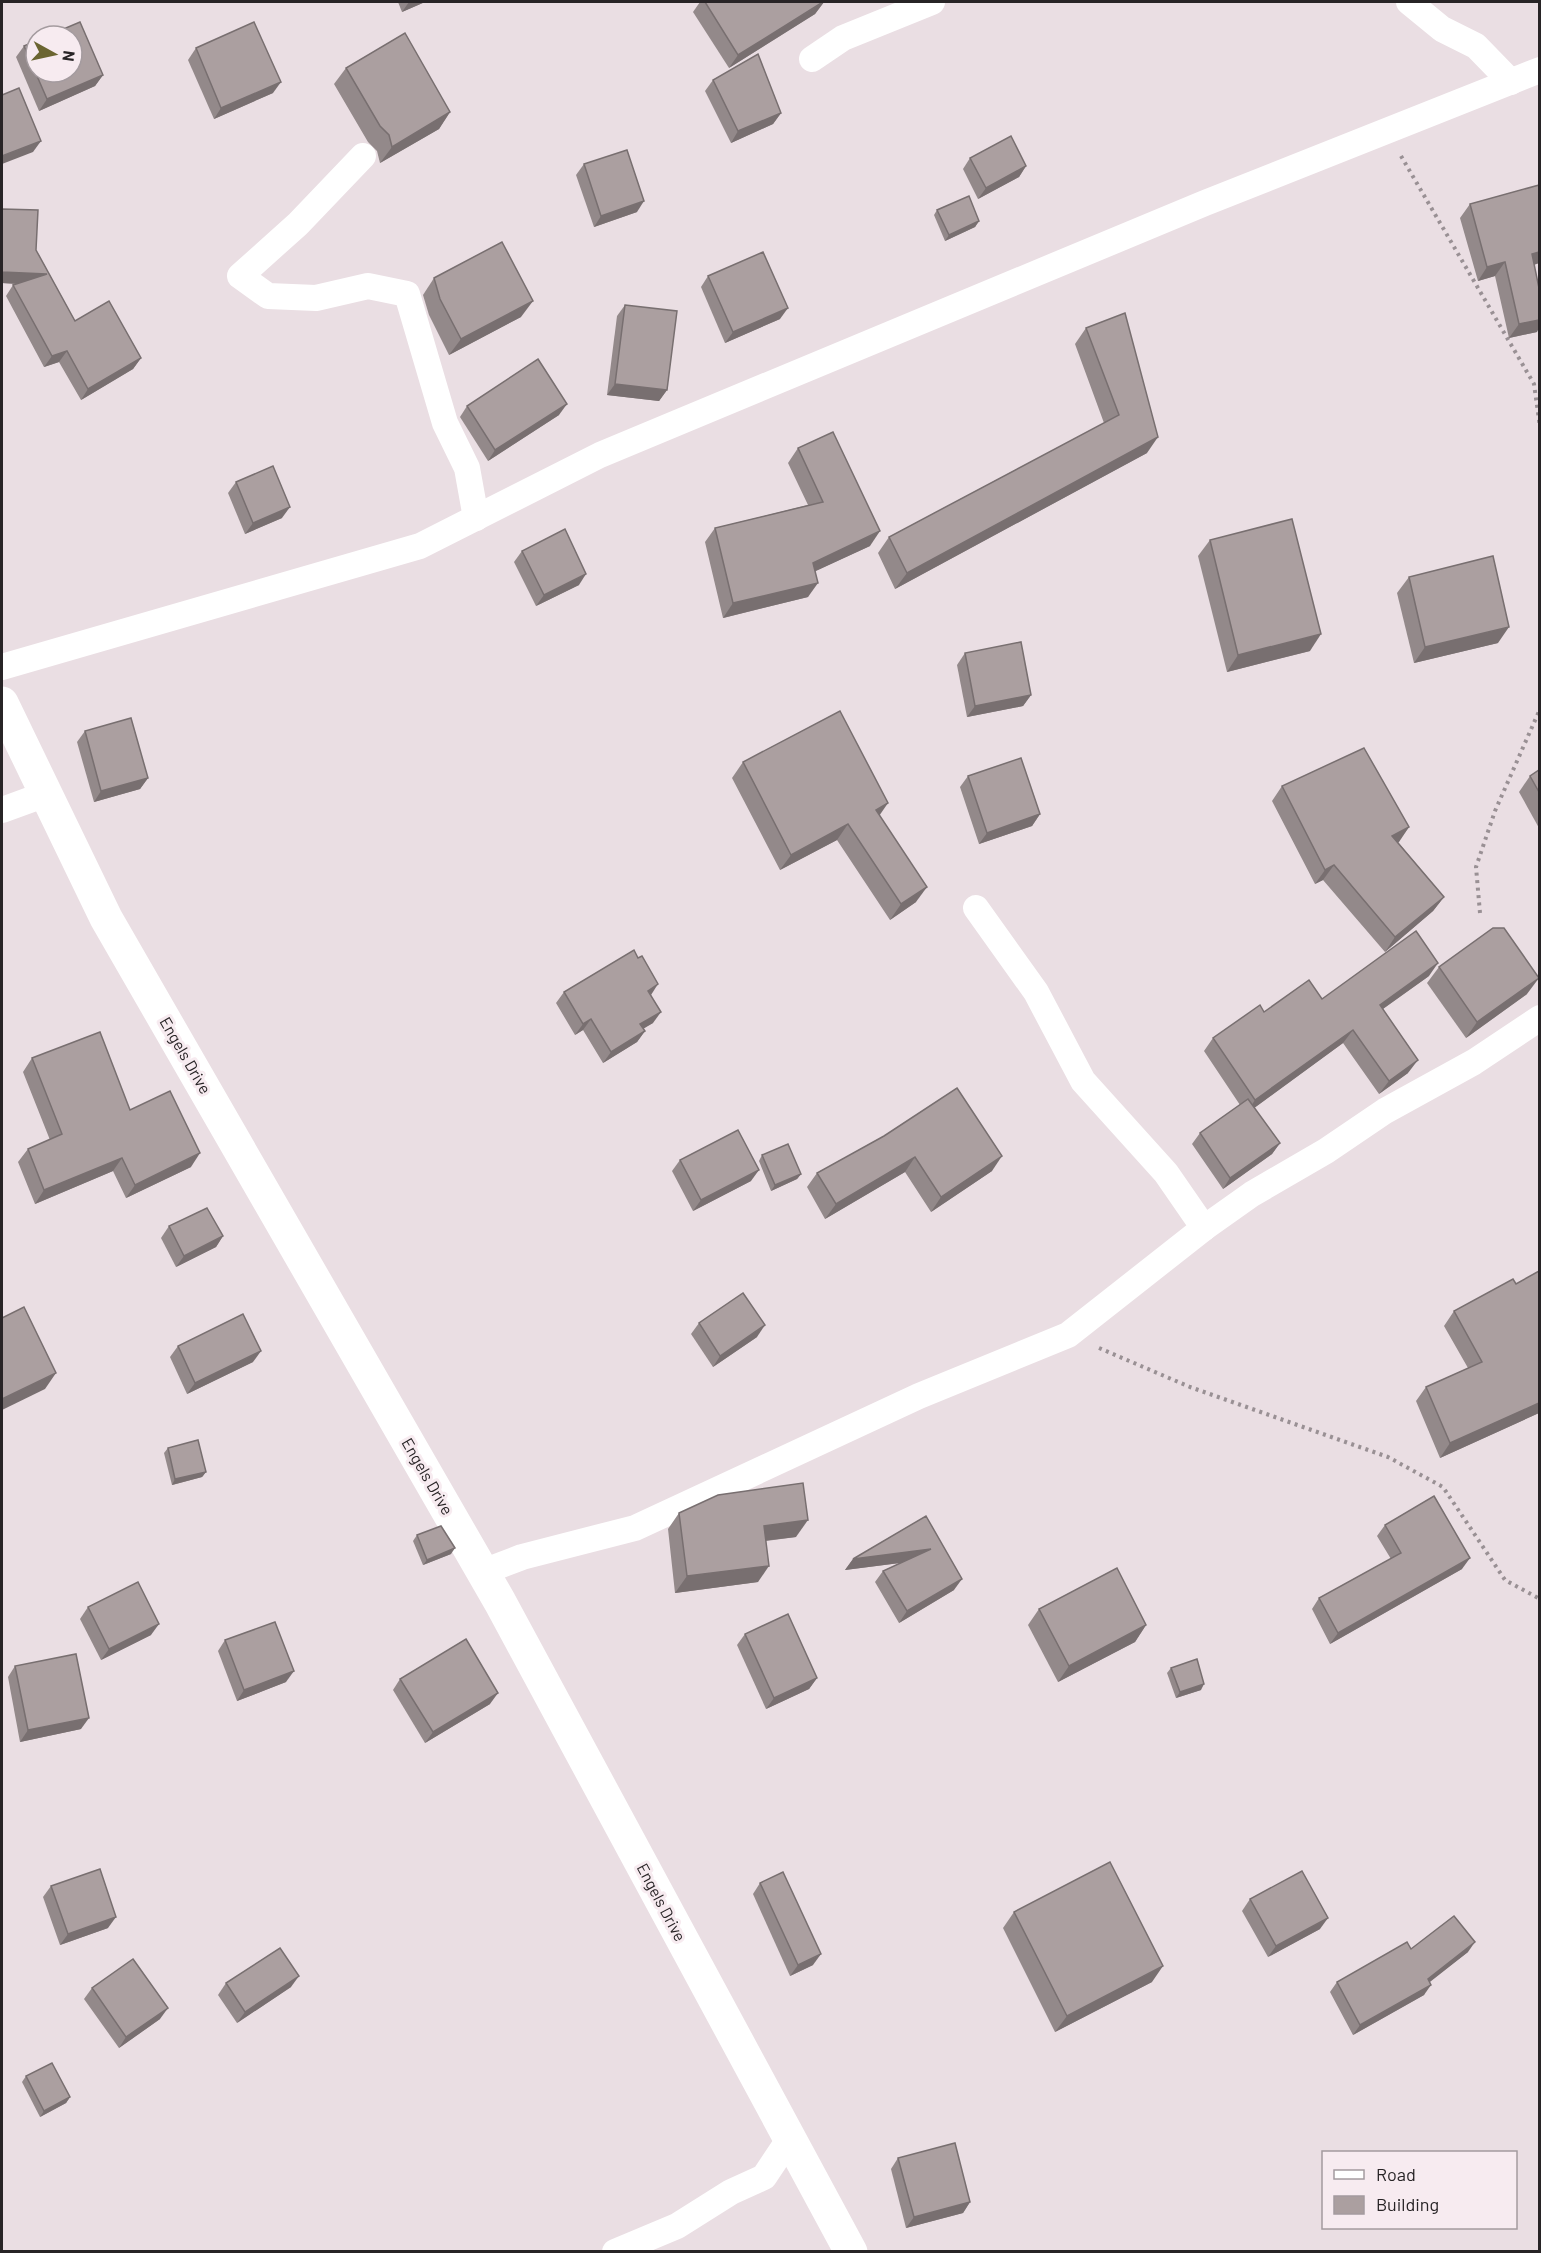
<svg xmlns="http://www.w3.org/2000/svg" width="1541" height="2253" font-family="Barlow,sans-serif">
  <rect width="100%" height="100%" fill="#eadee3"/>
  <g fill="none" stroke-linecap="round" stroke-linejoin="round">
    <g stroke="#999094" stroke-width="4" stroke-dasharray="3 4.5" stroke-linecap="butt">
      <polyline points="1401,156 1534,384 1540,427"/>
      <polyline points="1480,913 1476,867 1495,811 1540,709"/>
      <polyline points="1099,1348 1190,1387 1388,1457 1443,1487 1505,1580 1540,1599"/>
    </g>
    <g stroke="#fff" stroke-width="26">
      <polyline points="1409,2 1442,29 1476,46 1511,82"/>
      <polyline points="812,59 843,38 932,2"/>
      <polyline points="363,156 298,224 240,276 268,296 316,298 368,286 407,294 445,423 467,468 476,518"/>
      <polyline points="2,667 420,546 600,455 1205,203 1540,70"/>
      <polyline points="2,810 46,794"/>
      <polyline points="976,908 1036,992 1083,1081 1166,1173 1204,1228"/>
      <polyline points="483,1572 522,1557 635,1528 919,1396 1068,1335 1204,1228 1252,1194 1326,1151 1385,1111 1474,1062 1540,1018"/>
      <polyline points="615,2252 677,2226 731,2192 764,2177 790,2138"/>
    </g>
    <polyline stroke="#fff" stroke-width="33" points="2,703 106,918 500,1602 851,2252"/>
  </g>
  <g fill="#93898a">
    <polygon points="398,2 425,2 402,12"/>
    <polygon points="700,2 824,2 815,14 729,68 693,12"/>
    <polygon points="24,46 103,75 95,86 39,111 16,57"/>
    <polygon points="196,48 273,93 214,119 188,60"/>
    <polygon points="346,68 450,112 439,129 380,163 377,151 368,142 334,84"/>
    <polygon points="713,80 781,113 773,124 731,143 705,91"/>
    <polygon points="970,158 1026,166 1019,177 978,199 963,169"/>
    <polygon points="584,164 637,212 594,227 576,175"/>
    <polygon points="1539,185 1539,263 1534,265 1537,332 1509,338 1495,276 1478,281 1460,218 1470,204"/>
    <polygon points="2,209 36,250 75,321 141,358 133,369 81,400 59,362 44,367 6,296 13,285 16,284 2,283"/>
    <polygon points="937,210 979,221 975,227 945,241 934,215"/>
    <polygon points="708,276 780,319 725,343 701,287"/>
    <polygon points="434,278 521,317 449,355 429,315 423,295"/>
    <polygon points="625,305 667,390 659,401 607,395 617,316"/>
    <polygon points="1086,328 1147,453 895,589 878,553 889,537 1104,423 1075,344"/>
    <polygon points="467,406 559,415 488,461 460,417"/>
    <polygon points="798,448 870,546 815,571 808,597 723,618 705,542 715,528 808,505 788,463"/>
    <polygon points="236,482 282,518 245,534 228,493"/>
    <polygon points="1210,540 1310,651 1227,672 1198,556"/>
    <polygon points="522,551 579,585 536,606 514,562"/>
    <polygon points="1409,577 1498,643 1414,663 1397,593"/>
    <polygon points="965,653 1031,695 1023,706 967,717 957,665"/>
    <polygon points="85,731 148,778 140,789 94,802 77,742"/>
    <polygon points="743,762 880,816 916,902 890,920 837,840 780,870 732,778"/>
    <polygon points="1539,770 1539,828 1519,792 1530,776"/>
    <polygon points="968,776 1040,814 1032,826 979,844 960,787"/>
    <polygon points="1282,786 1409,827 1398,842 1444,897 1433,911 1385,952 1323,880 1315,884 1272,801"/>
    <polygon points="1439,967 1527,994 1466,1038 1427,983"/>
    <polygon points="1429,976 1383,1009 1408,1073 1379,1094 1343,1043 1254,1108 1280,1143 1272,1154 1223,1189 1192,1144 1200,1133 1240,1105 1204,1051 1213,1038 1264,1012 1322,999"/>
    <polygon points="564,992 651,995 653,1023 643,1028 645,1031 637,1042 603,1063 583,1030 575,1035 556,1003"/>
    <polygon points="32,1058 130,1110 191,1167 126,1198 113,1171 35,1204 18,1162 28,1149 50,1140 23,1072"/>
    <polygon points="884,1136 992,1171 931,1212 905,1172 825,1219 807,1187 817,1173"/>
    <polygon points="762,1155 801,1174 797,1179 771,1191 759,1161"/>
    <polygon points="680,1160 751,1181 693,1211 672,1171"/>
    <polygon points="169,1226 223,1236 216,1247 176,1267 161,1238"/>
    <polygon points="1539,1271 1539,1413 1440,1458 1416,1401 1426,1387 1468,1368 1444,1326 1454,1311 1516,1284"/>
    <polygon points="699,1323 757,1337 713,1367 691,1334"/>
    <polygon points="178,1346 253,1362 187,1394 170,1357"/>
    <polygon points="168,1448 206,1472 202,1477 172,1485 164,1453"/>
    <polygon points="679,1513 796,1537 766,1541 758,1582 675,1593 668,1529"/>
    <polygon points="926,1516 954,1590 899,1623 875,1582 883,1571 900,1563 845,1570 853,1559"/>
    <polygon points="1385,1525 1462,1569 1330,1644 1312,1609 1319,1598 1391,1559 1377,1536"/>
    <polygon points="417,1535 451,1554 423,1565 413,1541"/>
    <polygon points="88,1607 151,1635 101,1660 80,1619"/>
    <polygon points="1039,1609 1146,1625 1135,1642 1058,1682 1028,1625"/>
    <polygon points="745,1634 817,1678 809,1689 766,1709 737,1645"/>
    <polygon points="225,1640 286,1682 237,1701 218,1651"/>
    <polygon points="15,1666 81,1729 20,1742 8,1677"/>
    <polygon points="1171,1668 1201,1690 1176,1698 1167,1673"/>
    <polygon points="400,1679 490,1704 425,1743 393,1690"/>
    <polygon points="760,1883 813,1965 790,1976 753,1894"/>
    <polygon points="51,1886 108,1928 60,1945 43,1897"/>
    <polygon points="1250,1899 1320,1929 1268,1957 1242,1911"/>
    <polygon points="1014,1912 1152,1982 1055,2032 1003,1928"/>
    <polygon points="1411,1949 1468,1952 1429,1982 1424,1995 1353,2035 1330,1992 1337,1982"/>
    <polygon points="226,1983 291,1987 237,2023 218,1995"/>
    <polygon points="92,1988 160,2019 119,2048 84,1999"/>
    <polygon points="26,2076 70,2097 66,2103 40,2117 22,2082"/>
    <polygon points="898,2158 970,2202 963,2213 906,2228 891,2169"/>
  </g>
  <g fill="#786f70">
    <polygon points="409,2 425,2 402,12"/>
    <polygon points="824,2 815,14 729,68 738,55"/>
    <polygon points="103,75 95,86 39,111 47,99"/>
    <polygon points="281,82 273,93 214,119 221,108"/>
    <polygon points="450,112 439,129 380,163 392,147"/>
    <polygon points="781,113 773,124 731,143 738,131"/>
    <polygon points="41,141 33,152 2,164 2,156"/>
    <polygon points="1026,166 1019,177 978,199 986,188"/>
    <polygon points="644,201 637,212 594,227 601,216"/>
    <polygon points="979,221 975,227 945,241 949,235"/>
    <polygon points="1539,252 1539,263 1523,268 1532,254"/>
    <polygon points="1505,262 1495,276 1478,281 1487,267"/>
    <polygon points="2,272 47,274 40,285 2,283"/>
    <polygon points="533,301 521,317 449,355 461,339"/>
    <polygon points="788,308 780,319 725,343 733,332"/>
    <polygon points="1539,320 1539,328 1537,332 1509,338 1519,324"/>
    <polygon points="67,351 59,362 44,367 52,356"/>
    <polygon points="141,358 133,369 81,400 88,389"/>
    <polygon points="615,384 667,390 659,401 607,395"/>
    <polygon points="567,404 559,415 488,461 495,450"/>
    <polygon points="1158,437 1147,453 895,589 907,573"/>
    <polygon points="290,507 282,518 245,534 253,523"/>
    <polygon points="880,531 870,546 803,577 813,563"/>
    <polygon points="586,574 579,585 536,606 544,595"/>
    <polygon points="818,583 808,597 723,618 733,603"/>
    <polygon points="1509,627 1498,643 1414,663 1425,647"/>
    <polygon points="1321,634 1310,651 1227,672 1238,655"/>
    <polygon points="1031,695 1023,706 967,717 975,706"/>
    <polygon points="148,778 140,789 94,802 101,791"/>
    <polygon points="888,803 877,819 876,810"/>
    <polygon points="1040,814 1032,826 979,844 987,833"/>
    <polygon points="848,824 837,840 780,870 791,855"/>
    <polygon points="1409,827 1399,842 1382,850 1392,836"/>
    <polygon points="1334,865 1323,880 1315,884 1325,870"/>
    <polygon points="927,887 916,902 890,920 901,904"/>
    <polygon points="1444,897 1433,911 1385,952 1395,937"/>
    <polygon points="1438,963 1429,976 1370,1018 1380,1005"/>
    <polygon points="1539,978 1527,994 1466,1038 1477,1022"/>
    <polygon points="658,984 651,995 648,991"/>
    <polygon points="661,1012 653,1023 633,1035 640,1024"/>
    <polygon points="591,1019 583,1030 575,1035 583,1024"/>
    <polygon points="1353,1030 1343,1043 1246,1114 1255,1100"/>
    <polygon points="645,1031 637,1042 603,1063 611,1052"/>
    <polygon points="1418,1060 1408,1073 1379,1094 1389,1081"/>
    <polygon points="1280,1143 1272,1154 1223,1189 1230,1178"/>
    <polygon points="200,1153 191,1167 126,1198 135,1185"/>
    <polygon points="1002,1156 992,1171 931,1212 941,1197"/>
    <polygon points="915,1157 905,1172 825,1219 836,1204"/>
    <polygon points="122,1158 113,1171 35,1204 44,1190"/>
    <polygon points="759,1170 751,1181 693,1211 701,1200"/>
    <polygon points="801,1174 797,1179 771,1191 775,1185"/>
    <polygon points="223,1236 216,1247 176,1267 184,1256"/>
    <polygon points="765,1325 757,1337 713,1367 720,1356"/>
    <polygon points="261,1351 253,1362 187,1394 195,1383"/>
    <polygon points="56,1373 45,1389 2,1410 2,1399"/>
    <polygon points="1539,1403 1539,1413 1440,1458 1450,1443"/>
    <polygon points="206,1472 202,1477 172,1485 175,1479"/>
    <polygon points="808,1520 796,1537 753,1542 764,1526"/>
    <polygon points="455,1548 451,1554 423,1565 427,1560"/>
    <polygon points="931,1549 923,1560 845,1570 853,1559"/>
    <polygon points="1470,1558 1462,1569 1330,1644 1338,1633"/>
    <polygon points="769,1566 758,1582 675,1593 687,1576"/>
    <polygon points="962,1579 954,1590 899,1623 907,1611"/>
    <polygon points="159,1624 151,1635 101,1660 109,1649"/>
    <polygon points="1146,1625 1135,1642 1058,1682 1069,1666"/>
    <polygon points="294,1671 286,1682 237,1701 244,1690"/>
    <polygon points="817,1678 809,1689 766,1709 774,1698"/>
    <polygon points="1204,1684 1201,1690 1176,1698 1180,1692"/>
    <polygon points="498,1693 490,1704 425,1743 433,1732"/>
    <polygon points="89,1718 81,1729 20,1742 28,1730"/>
    <polygon points="116,1917 108,1928 60,1945 68,1934"/>
    <polygon points="1328,1918 1320,1929 1268,1957 1276,1946"/>
    <polygon points="1475,1942 1468,1952 1421,1989 1428,1979"/>
    <polygon points="821,1954 813,1965 790,1976 798,1965"/>
    <polygon points="1163,1966 1152,1982 1055,2032 1067,2016"/>
    <polygon points="299,1976 291,1987 237,2023 245,2012"/>
    <polygon points="1431,1985 1424,1995 1353,2035 1360,2025"/>
    <polygon points="168,2008 160,2019 119,2048 126,2037"/>
    <polygon points="70,2097 66,2103 40,2117 44,2111"/>
    <polygon points="970,2202 963,2213 906,2228 914,2217"/>
  </g>
  <g fill="#ab9fa0" stroke="#786f70" stroke-width="1.5">
    <polygon points="705,2 823,2 738,55"/>
    <polygon points="80,22 103,75 47,99 24,46 36,41 36,72 72,72 72,36 47,36"/>
    <polygon points="254,22 281,82 221,108 196,48"/>
    <polygon points="405,33 450,112 392,147 389,135 380,126 346,68"/>
    <polygon points="758,54 781,113 738,131 713,80"/>
    <polygon points="19,88 41,141 2,156 2,95"/>
    <polygon points="1011,136 1026,166 986,188 970,158"/>
    <polygon points="627,150 644,201 601,216 584,164"/>
    <polygon points="1539,185 1539,252 1532,254 1539,288 1539,320 1519,324 1505,262 1487,267 1470,204"/>
    <polygon points="969,196 979,221 949,235 937,210"/>
    <polygon points="2,209 38,210 36,250 75,321 109,301 141,358 88,389 67,351 52,356 13,285 47,274 2,272"/>
    <polygon points="502,242 533,301 461,339 440,299 434,278"/>
    <polygon points="763,252 788,308 733,332 708,276"/>
    <polygon points="625,305 677,311 667,390 615,384"/>
    <polygon points="1125,313 1158,437 907,573 889,537 1119,415 1086,328"/>
    <polygon points="538,359 567,404 495,450 467,406"/>
    <polygon points="833,432 880,531 813,563 818,583 733,603 715,528 823,502 798,448"/>
    <polygon points="273,466 290,507 253,523 236,482"/>
    <polygon points="1292,519 1321,634 1238,655 1210,540"/>
    <polygon points="565,529 586,574 544,595 522,551"/>
    <polygon points="1493,556 1509,627 1425,647 1409,577"/>
    <polygon points="1021,642 1031,695 975,706 965,653"/>
    <polygon points="840,711 888,803 876,810 927,887 901,904 848,824 791,855 743,762"/>
    <polygon points="131,718 148,778 101,791 85,731"/>
    <polygon points="1364,748 1409,827 1392,836 1444,897 1395,937 1334,865 1325,870 1282,786"/>
    <polygon points="1021,758 1040,814 987,833 968,776"/>
    <polygon points="1539,770 1539,792 1530,776"/>
    <polygon points="1493,928 1504,928 1539,978 1477,1022 1439,967"/>
    <polygon points="1416,931 1438,963 1380,1005 1418,1060 1389,1081 1353,1030 1255,1100 1213,1038 1260,1005 1264,1012 1309,980 1322,999"/>
    <polygon points="634,950 638,958 642,956 658,984 648,991 661,1012 640,1024 645,1031 611,1052 591,1019 583,1024 564,992"/>
    <polygon points="100,1032 130,1110 170,1091 200,1153 135,1185 122,1158 44,1190 28,1149 62,1134 32,1058"/>
    <polygon points="957,1088 1002,1156 941,1197 915,1157 836,1204 817,1173 884,1136"/>
    <polygon points="1248,1099 1280,1143 1230,1178 1200,1133"/>
    <polygon points="738,1130 759,1170 701,1200 680,1160"/>
    <polygon points="788,1144 801,1174 775,1185 762,1155"/>
    <polygon points="207,1208 223,1236 184,1256 169,1226"/>
    <polygon points="1539,1271 1539,1403 1450,1443 1426,1387 1482,1362 1454,1311 1513,1279 1516,1284"/>
    <polygon points="743,1293 765,1325 720,1356 699,1323"/>
    <polygon points="24,1307 56,1373 2,1399 2,1318"/>
    <polygon points="243,1314 261,1351 195,1383 178,1346"/>
    <polygon points="198,1440 206,1472 175,1479 168,1448"/>
    <polygon points="803,1483 808,1520 764,1526 769,1566 687,1576 679,1513 718,1495"/>
    <polygon points="1434,1496 1470,1558 1338,1633 1319,1598 1401,1553 1385,1525"/>
    <polygon points="926,1516 962,1579 907,1611 883,1571 931,1549 853,1559"/>
    <polygon points="441,1526 455,1548 427,1560 417,1535"/>
    <polygon points="1117,1568 1146,1625 1069,1666 1039,1609"/>
    <polygon points="138,1582 159,1624 109,1649 88,1607"/>
    <polygon points="788,1614 817,1678 774,1698 745,1634"/>
    <polygon points="275,1622 294,1671 244,1690 225,1640"/>
    <polygon points="466,1639 498,1693 433,1732 400,1679"/>
    <polygon points="76,1654 89,1718 28,1730 15,1666"/>
    <polygon points="1197,1659 1204,1684 1180,1692 1171,1668"/>
    <polygon points="1110,1862 1163,1966 1067,2016 1014,1912"/>
    <polygon points="100,1869 116,1917 68,1934 51,1886"/>
    <polygon points="1302,1871 1328,1918 1276,1946 1250,1899"/>
    <polygon points="783,1872 821,1954 798,1965 760,1883"/>
    <polygon points="1454,1916 1475,1942 1428,1979 1431,1985 1360,2025 1337,1982 1407,1942 1411,1949"/>
    <polygon points="280,1948 299,1976 245,2012 226,1983"/>
    <polygon points="133,1959 168,2008 126,2037 92,1988"/>
    <polygon points="52,2063 70,2097 44,2111 26,2076"/>
    <polygon points="955,2143 970,2202 914,2217 898,2158"/>
  </g>
  <g text-anchor="middle" dominant-baseline="central" stroke-width="6" stroke-linejoin="round" paint-order="stroke">
    <g font-size="16" fill="#282426" stroke="#f7ebf0">
      <text transform="translate(186 1055) rotate(60)">Engels Drive</text>
      <text transform="translate(428 1476) rotate(60)">Engels Drive</text>
      <text transform="translate(662 1902) rotate(62)">Engels Drive</text>
    </g>
  </g>
  <rect width="1541" height="2253" fill="none" stroke="#282426" stroke-width="6"/>
  <rect x="1322" y="2151" width="195" height="78" fill="#f7ebf0" stroke="#a49b9f" stroke-width="1.5"/>
  <rect x="1334" y="2170" width="30" height="9" fill="#ffffff" stroke="#a49b9f" stroke-width="1.5"/>
  <text x="1376" y="2181" font-size="18" fill="#282426">Road</text>
  <rect x="1334" y="2196" width="30" height="18" fill="#ab9fa0" stroke="#a49b9f" stroke-width="1.5"/>
  <text x="1376" y="2211" font-size="18" fill="#282426">Building</text>
  <g transform="translate(54 54) rotate(98)"><circle r="28" fill="#f7ebf0" stroke="#a49b9f" stroke-width="1.5"/>
  <path d="M0-4.5L10 22L0 15L-10 22Z" fill="#6b6531"/>
  <text y="-9" font-size="16" font-weight="bold" text-anchor="middle" fill="#282426">N</text>
  </g>
</svg>
